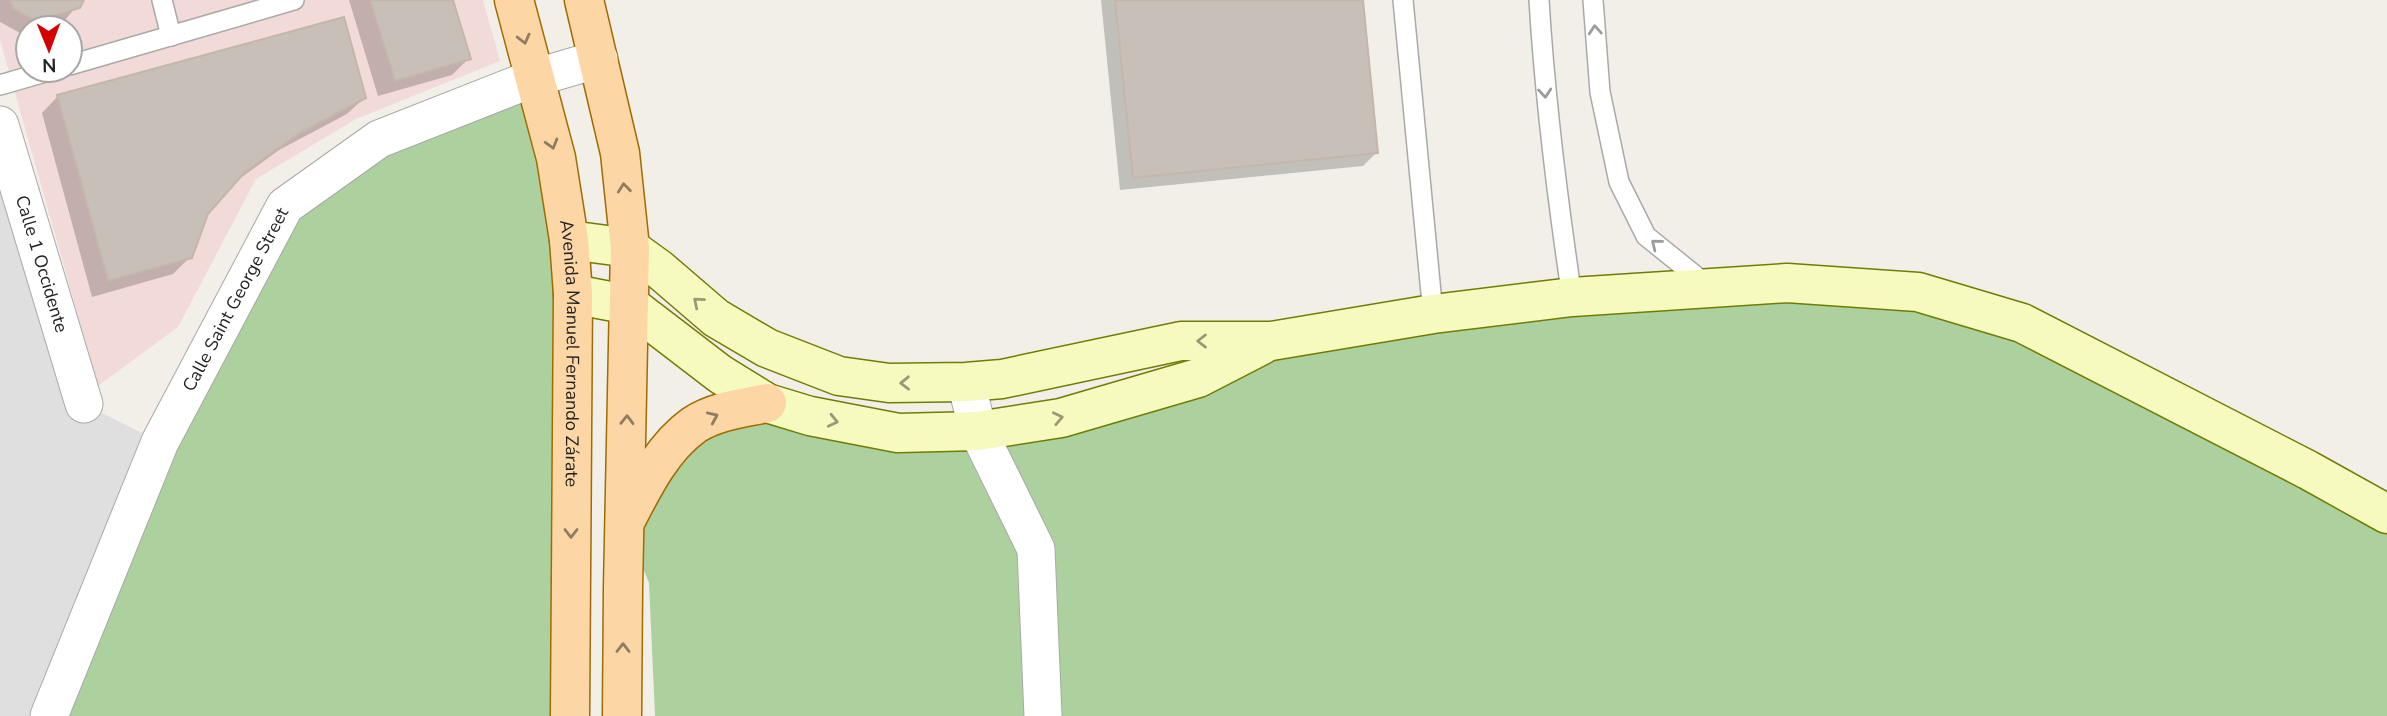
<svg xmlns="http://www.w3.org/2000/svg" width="2387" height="716" font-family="'Nunito Sans',sans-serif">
  <rect width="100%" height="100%" fill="#f2efe9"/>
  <polygon fill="#e0dfdf" points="0,163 84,404 160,442 49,716 0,716"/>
  <path fill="#f2dad9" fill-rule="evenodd" d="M0,0h483l17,61 -144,58 -100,60 -78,148 -80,59 -98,-346zM28,28h42v42h-42z"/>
  <g fill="#add19e">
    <polygon points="534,78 573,294 562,716 49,716 285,206"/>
    <polygon points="1918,292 2387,520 2387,716 655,716 649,583 625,523 722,412 978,431 1433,314"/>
  </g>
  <g fill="#0003">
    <polygon points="0,0 82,0 64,21 41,28 28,28 28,32 22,34 0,22"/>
    <polygon points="349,0 451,0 469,58 452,75 378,96"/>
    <polygon points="1101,0 1361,0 1376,153 1363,166 1120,190"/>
    <polygon points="58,96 364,98 347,114 279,150 231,185 207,213 190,257 173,274 92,297 42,113"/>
  </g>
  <g fill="#c7bfb8" stroke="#c4b6ab" stroke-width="2">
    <polygon points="10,0 84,0 80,8 36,21 13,9"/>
    <polygon points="370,0 453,0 471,59 395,81"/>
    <polygon points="1115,0 1363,0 1378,153 1133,178"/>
    <polygon points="344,17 366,98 298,134 244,173 208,214 192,258 108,281 57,95"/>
  </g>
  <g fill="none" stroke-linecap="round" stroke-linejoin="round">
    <defs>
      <g id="lane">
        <polyline points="162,0 171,36"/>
        <polyline points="1403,0 1433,314"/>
        <path d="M1539,0c6,101 18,196 33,297"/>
        <polyline points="1593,0 1600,92 1619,182 1646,236 1708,286"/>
        <polyline points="70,65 294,0"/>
        <polyline points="0,85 52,70"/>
      </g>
      <g id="street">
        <path id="s1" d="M0,125l84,279"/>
        <polyline points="966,382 978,431 1036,549 1043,716"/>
        <path id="s2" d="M49,716l111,-274 125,-236 94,-67 155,-61 65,-19"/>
      </g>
      <g id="secondary">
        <polyline points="569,240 630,248 659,269 716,318 767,348 839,376 889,383 966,382 1002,379 1181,341 1271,341 1433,314 1572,297 1787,283 1918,292 2022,323 2308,470 2387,514"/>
        <polyline points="573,294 630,305 720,374 767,403 810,416 898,433 978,431 1061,418 1198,378 1262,345"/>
      </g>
      <g id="primary">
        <path id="s3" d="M514,0l42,158 13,82 4,54 -3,422"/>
        <polyline points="584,0 620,153 630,248 623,588 622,716"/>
        <path d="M627,518c17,-33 36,-71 67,-93 21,-14 49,-17 73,-22"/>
      </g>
    </defs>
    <use href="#lane" stroke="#a9a9a9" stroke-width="22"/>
    <use href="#street" stroke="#a9a9a9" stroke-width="39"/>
    <use href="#secondary" stroke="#707d05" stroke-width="41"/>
    <use href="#primary" stroke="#a06b00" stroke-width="41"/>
    <use href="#lane" stroke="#fff" stroke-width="19"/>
    <use href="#street" stroke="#fff" stroke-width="37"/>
    <use href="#secondary" stroke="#f7fabf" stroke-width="38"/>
    <use href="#primary" stroke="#fcd6a4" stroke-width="38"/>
  </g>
  <defs><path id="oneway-chevron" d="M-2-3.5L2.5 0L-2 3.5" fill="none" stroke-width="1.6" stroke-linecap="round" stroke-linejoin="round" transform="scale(1.75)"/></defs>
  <g stroke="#9c9c9c">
    <use href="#oneway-chevron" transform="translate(1595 30) rotate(-94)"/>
    <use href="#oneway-chevron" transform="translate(1545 93) rotate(85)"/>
    <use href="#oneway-chevron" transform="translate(1656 244) rotate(-141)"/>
  </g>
  <g stroke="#8f7c63">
    <use href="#oneway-chevron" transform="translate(524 39) rotate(76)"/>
    <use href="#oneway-chevron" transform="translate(552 144) rotate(74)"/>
    <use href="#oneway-chevron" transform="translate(624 188) rotate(-96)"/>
    <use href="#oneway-chevron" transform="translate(713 417) rotate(-24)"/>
    <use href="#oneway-chevron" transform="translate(627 420) rotate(-89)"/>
    <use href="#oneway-chevron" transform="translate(571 533) rotate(90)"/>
    <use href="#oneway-chevron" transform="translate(623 648) rotate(-90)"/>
  </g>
  <g stroke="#979978">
    <use href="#oneway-chevron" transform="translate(698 302) rotate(-140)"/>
    <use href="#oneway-chevron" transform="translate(1202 341) rotate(-180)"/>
    <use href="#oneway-chevron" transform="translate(905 383) rotate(179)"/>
    <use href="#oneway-chevron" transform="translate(1058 418) rotate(-12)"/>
    <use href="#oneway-chevron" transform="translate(833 421) rotate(13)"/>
  </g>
  <g text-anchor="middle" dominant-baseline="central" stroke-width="7" stroke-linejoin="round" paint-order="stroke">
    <g font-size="18" fill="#222" stroke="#fff">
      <text stroke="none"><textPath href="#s1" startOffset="145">Calle 1 Occidente</textPath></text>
      <text stroke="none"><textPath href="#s2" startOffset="457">Calle Saint George Street</textPath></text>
      <text stroke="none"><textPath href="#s3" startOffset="360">Avenida Manuel Fernando Zárate</textPath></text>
    </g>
  </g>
  <g transform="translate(49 49) rotate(179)"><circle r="33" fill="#ffffff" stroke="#a7a7a7" stroke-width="2"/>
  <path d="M0-5L12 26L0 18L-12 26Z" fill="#d40000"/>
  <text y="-10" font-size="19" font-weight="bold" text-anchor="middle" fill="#222222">N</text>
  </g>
</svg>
